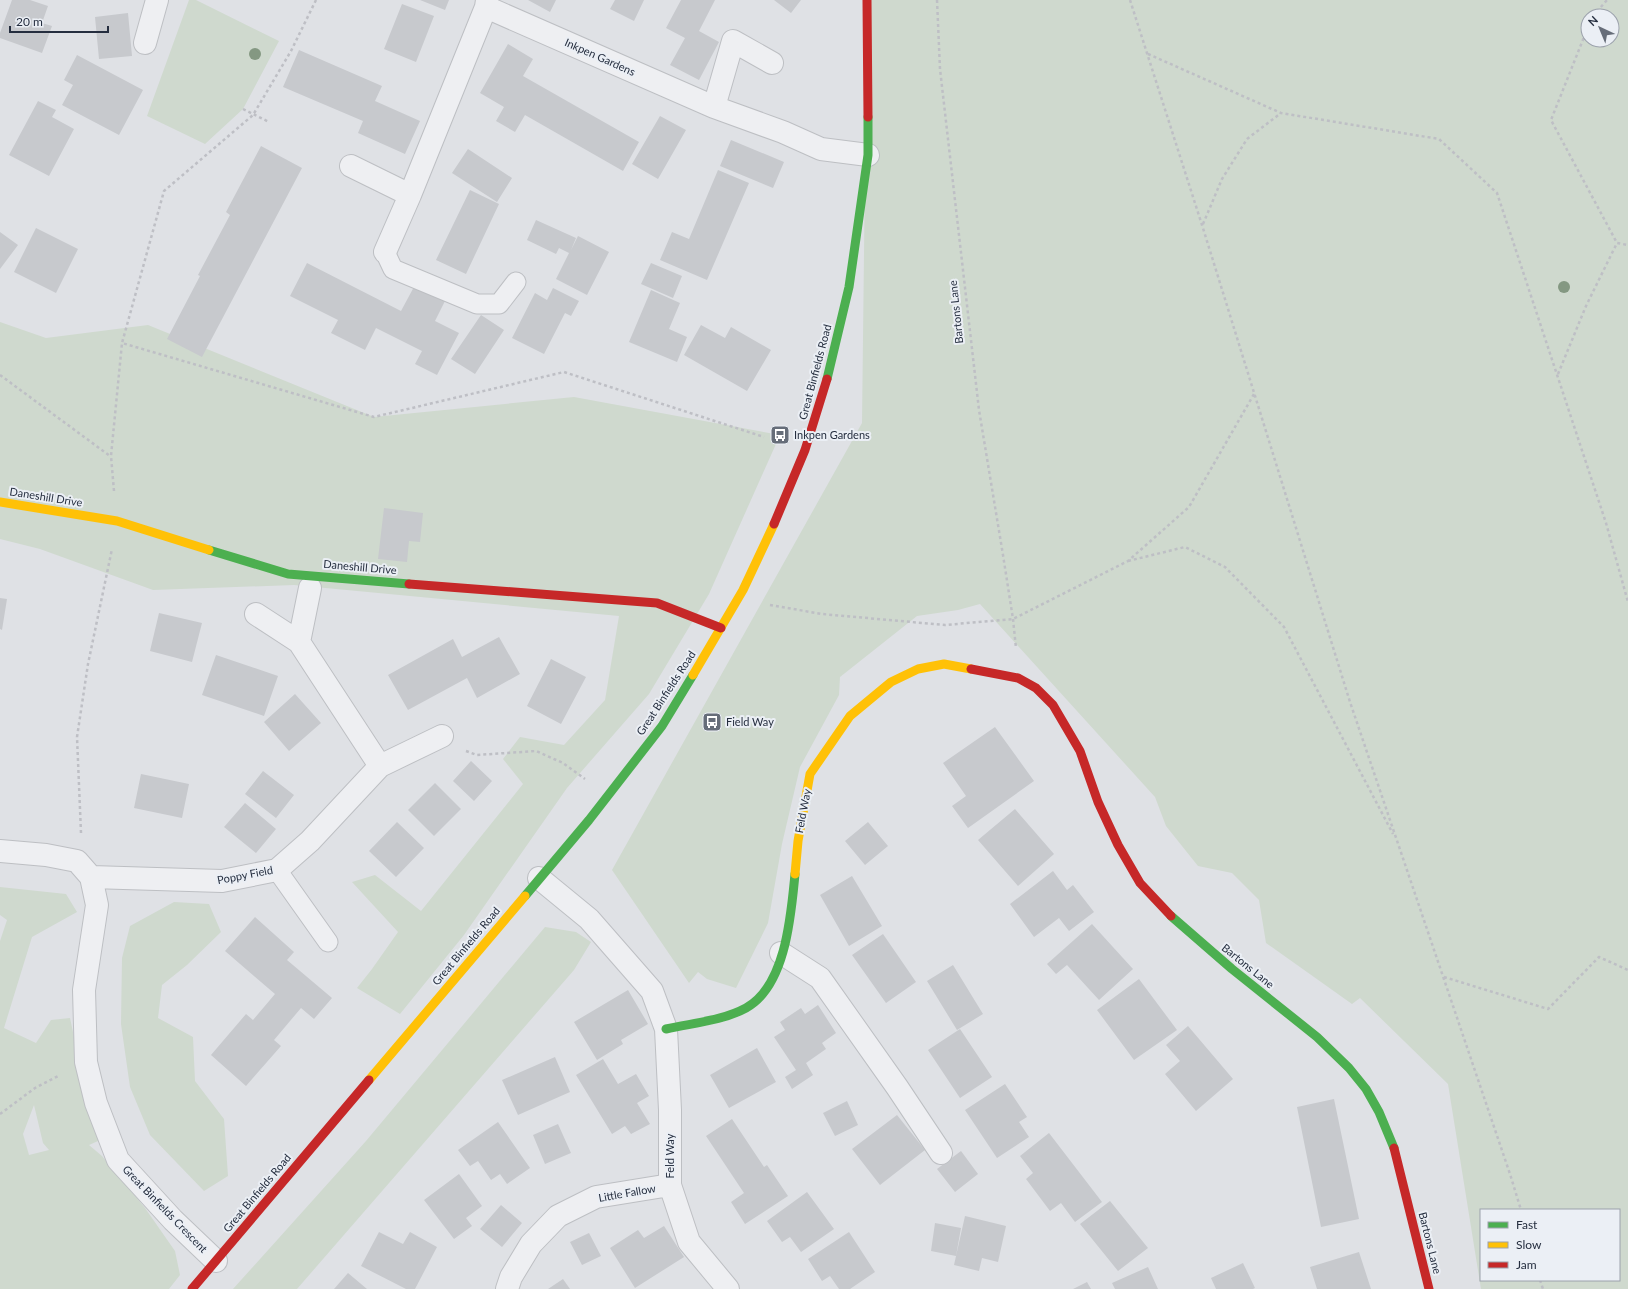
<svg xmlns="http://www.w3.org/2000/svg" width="1628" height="1289" font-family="Lato,sans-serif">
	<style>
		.green { fill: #cfd9ce; fill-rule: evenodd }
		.building { fill: #c7c9cd }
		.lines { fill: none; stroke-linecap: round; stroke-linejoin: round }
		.lane-casing { stroke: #bdbfc3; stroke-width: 21 }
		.street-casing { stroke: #bdbfc3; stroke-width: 24 }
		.path { stroke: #bebfc5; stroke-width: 2.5; stroke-dasharray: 3 3; stroke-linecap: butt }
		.lane { stroke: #eeeff2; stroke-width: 19 }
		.street { stroke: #eeeff2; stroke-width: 22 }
		.fast { stroke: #4caf50; stroke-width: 9 }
		.slow { stroke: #ffc107; stroke-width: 9 }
		.jam { stroke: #c62828; stroke-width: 9 }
		.tree { fill: #849882 }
		.labels { text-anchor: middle; stroke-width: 4; stroke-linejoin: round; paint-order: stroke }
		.street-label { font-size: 11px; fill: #252e3f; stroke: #ebeff5 }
		.poi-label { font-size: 11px; fill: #252e3f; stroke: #ebeff5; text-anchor: start }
	</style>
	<rect width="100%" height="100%" fill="#dfe1e5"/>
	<path class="green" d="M189 0H196L279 41 243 109 205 144 147 116Z
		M867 0H1628V1289H1481L1448 1084 1360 998 1352 1004 1266 943 1259 900 1232 873 1198 866 1166 826 1155 797 980 604 958 610 917 616 840 677 839 695 800 767 782 844 768 923 736 988 707 979 698 972 689 983 612 870 862 423ZM1588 16H1612V40H1588ZM1481 1210H1619V1280H1481Z
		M0 322 46 338 148 325 374 417 574 397 780 435 709 594 649 694 567 788 464 935 400 1014 357 988 372 969 398 932 352 882 375 875 421 911 523 784 503 759 520 737 564 745 605 700 619 616 294 585 153 590 40 549 0 539Z
		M0 887 66 894 77 912 32 937 4 1028 36 1043 51 1020 70 1018 80 1065V1086L104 1123 98 1141 89 1145 102 1156 145 1208 175 1251 180 1275 169 1289H0V941L7 920 0 915ZM34 1105 43 1143 49 1150 29 1155 23 1134Z
		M174 902 209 904 221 932 187 965 162 985 158 1018 193 1037 195 1081 224 1119 228 1176 204 1191 150 1135 130 1087 121 1024 122 958 130 926Z
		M545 927 576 932 591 942 574 970 297 1289H233L366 1141Z"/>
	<path class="building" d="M12 0H30L48 6 42 23 52 26 42 53 0 38V33Z
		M420 0H449L445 10Z
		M528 0H556L550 12Z
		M615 0H644L634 21 610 9Z
		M681 0H715L699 31 719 42 699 80 670 65 685 38 666 28Z
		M774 0H801L791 13Z
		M402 4 434 16 416 62 384 49Z
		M128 13 132 56 99 59 95 17Z
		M508 44 533 59 523 76 639 142 623 171 525 115 515 132 496 121 504 107 480 93Z
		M299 50 382 86 375 101 420 121 405 154 358 133 363 121 283 87Z
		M77 55 143 90 119 135 62 105 73 85 64 80Z
		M38 101 56 110 52 117 74 129 49 176 9 155Z
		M660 116 686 130 658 179 632 164Z
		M731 140 784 162 773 188 720 166Z
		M261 146 302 168 202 357 167 339 200 276 198 275 230 215 226 212Z
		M468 149 512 178 497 202 452 173Z
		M718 170 749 183 707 280 660 260 672 232 689 239Z
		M470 190 499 204 466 274 436 260Z
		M536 220 576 238 571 250 578 236 609 252 587 295 556 279 569 253 559 248 556 254 527 240Z
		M36 228 78 249 56 293 14 272Z
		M0 232 18 245 0 269Z
		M307 263 401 311 415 285 445 301 435 321 459 333 437 375 415 364 422 351 376 328 365 350 331 333 338 320 290 296Z
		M651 263 682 276 673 298 641 284Z
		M553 288 579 301 571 316 565 313 544 354 512 338 535 293 547 300Z
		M651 290 680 303 669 329 687 337 677 362 629 342Z
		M481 315 504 330 475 374 451 359Z
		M701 325 725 338 731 327 771 350 747 391 684 355Z
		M384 508 423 513 420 542 409 541 407 562 378 559Z
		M0 598 7 599 2 630 0 629Z
		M159 613 202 623 192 662 150 651Z
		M499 637 520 674 477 698 467 678 408 710 388 675 453 639 462 657Z
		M216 655 278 676 264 716 202 695Z
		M551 659 586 677 561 724 527 706Z
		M295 694 321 723 289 751 264 722Z
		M995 727 1034 781 968 828 952 806 966 796 943 763Z
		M471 761 492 781 474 801 453 781Z
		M263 771 294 795 276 818 245 794Z
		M141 774 189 784 182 818 134 808Z
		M435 783 461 809 434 836 408 810Z
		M245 803 276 829 256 853 224 827Z
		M1015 809 1054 854 1018 886 978 840Z
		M397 822 424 848 396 877 369 851Z
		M868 822 888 846 865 865 845 841Z
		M1053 871 1067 890 1073 885 1094 912 1069 931 1059 918 1034 937 1010 904Z
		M852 876 882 926 849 946 820 895Z
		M255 917 294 952 287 960 332 998 314 1019 301 1008 274 1040 281 1046 246 1086 211 1055 246 1014 253 1020 275 994 225 951Z
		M1092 924 1133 969 1099 1000 1067 965 1056 974 1047 964Z
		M883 934 916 982 886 1003 852 955Z
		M953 965 983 1014 957 1030 927 981Z
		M1139 979 1177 1030 1134 1060 1097 1010Z
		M628 990 648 1024 621 1040 623 1044 597 1060 574 1022Z
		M818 1005 836 1033 822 1043 826 1049 806 1063 813 1075 792 1089 785 1077 796 1070 774 1037 785 1030 780 1022 801 1008 805 1014Z
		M1188 1026 1233 1079 1196 1111 1165 1074 1180 1061 1166 1045Z
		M960 1029 992 1077 960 1098 928 1050Z
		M757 1048 776 1082 729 1108 710 1075Z
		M555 1057 570 1092 518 1115 502 1080Z
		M603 1059 618 1084 636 1074 649 1096 637 1103 650 1124 631 1134 625 1126 612 1134 576 1075Z
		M1005 1084 1027 1117 1019 1122 1029 1137 997 1158 965 1110Z
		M1334 1099 1359 1219 1321 1227 1297 1107Z
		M847 1101 858 1125 835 1136 823 1113Z
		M897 1115 925 1150 880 1185 852 1149Z
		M732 1119 764 1167 767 1165 788 1196 745 1224 731 1202 744 1193 706 1136Z
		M498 1122 530 1168 507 1184 500 1174 491 1180 478 1161 470 1166 458 1150Z
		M558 1124 571 1153 545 1164 533 1135Z
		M1049 1133 1102 1202 1075 1222 1061 1203 1050 1211 1026 1179 1033 1173 1020 1156Z
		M961 1151 978 1174 955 1192 937 1169Z
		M459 1174 482 1206 466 1218 472 1226 454 1239 424 1200Z
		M807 1192 834 1229 801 1252 790 1237 782 1242 767 1221Z
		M1110 1201 1148 1248 1118 1271 1080 1224Z
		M501 1205 522 1223 502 1247 480 1229Z
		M965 1216 1006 1226 998 1262 982 1258 979 1271 954 1265Z
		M935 1223 961 1228 956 1256 931 1251Z
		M664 1226 684 1257 635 1288 610 1248 638 1230 644 1238Z
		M379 1232 403 1244 410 1232 437 1247 415 1289H406L361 1266Z
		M849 1232 875 1272 850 1289H839L830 1276 822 1281 808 1259Z
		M589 1233 601 1256 582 1265 570 1242Z
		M1359 1252 1371 1289H1317L1310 1267Z
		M1243 1263 1255 1288 1253 1289H1216L1211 1278Z
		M1148 1267 1158 1289H1115L1112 1283Z
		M348 1273 367 1289H334Z
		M563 1279 570 1289H548Z
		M1087 1282 1091 1289H1073Z"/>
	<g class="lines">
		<g class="lane-casing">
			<path id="lane" d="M385 252 393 269 477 304H499L516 282
				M277 870 328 942"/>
		</g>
		<g class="street-casing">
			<path id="street" d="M486 7 714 107 783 132 821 149 868 155
				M145 43 157 0
				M714 107 733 41 772 63
				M351 166 410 195
				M385 252 410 195 486 7 487 0
				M256 614 299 642 380 766
				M299 642 310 588
				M0 851 46 855 77 861 91 877 97 905 84 990 86 1062 96 1103 118 1160 173 1220 216 1261
				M91 877 222 881 277 870 310 841 380 766 442 736
				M539 878 589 919 652 991 666 1029 670 1110V1185L689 1242 728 1289
				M781 953 820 978 897 1087 941 1153
				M507 1289 511 1277 531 1244 558 1216 596 1197 670 1185"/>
		</g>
		<path class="path" d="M316 0 291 51 253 115 164 191 122 343 374 417 564 372 764 437
			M937 0 940 69 979 410 1003 555 1013 619 1016 648
			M1130 0 1202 225 1350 702 1510 1174 1521 1210
			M1593 16 1607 0
			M1588 27 1551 120 1617 243
			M1148 54 1281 113 1439 139 1497 193 1606 523 1628 602
			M243 109 269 122
			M1203 224 1222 179 1247 139 1281 113
			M1558 374 1586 306 1617 243 1628 245
			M0 375 110 456
			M114 491 111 456 122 343
			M1128 561 1185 547 1225 567 1284 627 1393 834
			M770 605 822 614 945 625 1013 619 1128 561 1189 507 1254 394
			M466 751 477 755 536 751 563 763 585 779
			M81 833 77 737 88 664 112 549
			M1444 977 1548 1009 1599 957 1628 970
			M0 1114 35 1088 60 1075
			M1540 1280 1543 1289"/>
		<use href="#lane" class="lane"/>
		<use href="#street" class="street"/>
		<path class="fast" d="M827 379 849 287 868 155V117
			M209 550 288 574 409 584
			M525 896 589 820 662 726 693 675
			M1171 916 1232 969 1317 1037 1349 1068 1366 1089 1379 1112 1394 1148
			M666 1029C692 1023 722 1021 746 1008 786 986 791 915 795 874"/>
		<path class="slow" d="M0 502 117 521 209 550
			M693 675 743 590 774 524
			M795 874 798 841 810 774 850 716 891 682 918 669 944 664 971 669
			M369 1080 525 896"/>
		<path class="jam" d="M867 0 868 117
			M774 524 805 450 827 379
			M409 584 657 603 721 628
			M971 669 1018 678 1036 688 1053 705 1080 751 1098 802 1118 845 1140 883 1171 916
			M1394 1148 1429 1289
			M192 1289 369 1080"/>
	</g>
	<g class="tree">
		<circle cx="255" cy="54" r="6"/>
		<circle cx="1564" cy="287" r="6"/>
	</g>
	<defs>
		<g id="bus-square" transform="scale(1)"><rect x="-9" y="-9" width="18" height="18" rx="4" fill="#666d79" stroke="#ebeff5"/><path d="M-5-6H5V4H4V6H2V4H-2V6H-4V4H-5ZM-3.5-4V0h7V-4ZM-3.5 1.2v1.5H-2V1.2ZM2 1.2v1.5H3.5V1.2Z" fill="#fff"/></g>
	</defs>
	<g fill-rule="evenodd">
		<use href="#bus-square" x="780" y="435"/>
		<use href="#bus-square" x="712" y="722"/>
	</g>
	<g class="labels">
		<g class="street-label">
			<text transform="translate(600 57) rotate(24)" y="4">Inkpen Gardens</text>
			<text transform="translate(956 312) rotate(-96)" y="4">Bartons Lane</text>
			<text transform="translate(815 372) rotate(-75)" y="4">Great Binfields Road</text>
			<text transform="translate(46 497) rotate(9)" y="4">Daneshill Drive</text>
			<text transform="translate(360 567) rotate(5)" y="4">Daneshill Drive</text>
			<text transform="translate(666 693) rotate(-57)" y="4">Great Binfields Road</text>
			<text transform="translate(803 811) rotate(-79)" y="4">Feld Way</text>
			<text transform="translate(245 875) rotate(-11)" y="4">Poppy Field</text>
			<text transform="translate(466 946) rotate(-50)" y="4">Great Binfields Road</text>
			<text transform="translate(1248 966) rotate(39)" y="4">Bartons Lane</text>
			<text transform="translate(670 1156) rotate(-90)" y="4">Feld Way</text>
			<text transform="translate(257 1193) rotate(-50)" y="4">Great Binfields Road</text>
			<text transform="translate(627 1193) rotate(-10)" y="4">Little Fallow</text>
			<text transform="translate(165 1209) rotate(46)" y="4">Great Binfields Crescent</text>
			<text transform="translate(1430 1243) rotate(76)" y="4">Bartons Lane</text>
		</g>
		<g class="poi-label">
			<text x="794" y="439">Inkpen Gardens</text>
			<text x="726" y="726">Field Way</text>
		</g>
	</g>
	<rect x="1480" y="1209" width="140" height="72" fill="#ebeff5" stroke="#9ca2ac"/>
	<rect x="1488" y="1222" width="20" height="6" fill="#4caf50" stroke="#9ca2ac"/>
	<text x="1516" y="1229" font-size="12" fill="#252e3f">Fast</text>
	<rect x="1488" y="1242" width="20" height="6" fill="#ffc107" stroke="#9ca2ac"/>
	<text x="1516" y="1249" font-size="12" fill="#252e3f">Slow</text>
	<rect x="1488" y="1262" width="20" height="6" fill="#c62828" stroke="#9ca2ac"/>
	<text x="1516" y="1269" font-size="12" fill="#252e3f">Jam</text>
	<g transform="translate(1600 28) rotate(316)"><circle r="19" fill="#ebeff5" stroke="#9ca2ac"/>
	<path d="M0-3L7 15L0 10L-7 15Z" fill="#666d79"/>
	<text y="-6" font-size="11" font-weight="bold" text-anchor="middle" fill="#252e3f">N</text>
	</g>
	<path d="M10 26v6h98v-6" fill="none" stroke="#252e3f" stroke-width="2"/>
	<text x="16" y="26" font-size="12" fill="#252e3f" stroke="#ebeff5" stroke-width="3" paint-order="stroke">20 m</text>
</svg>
